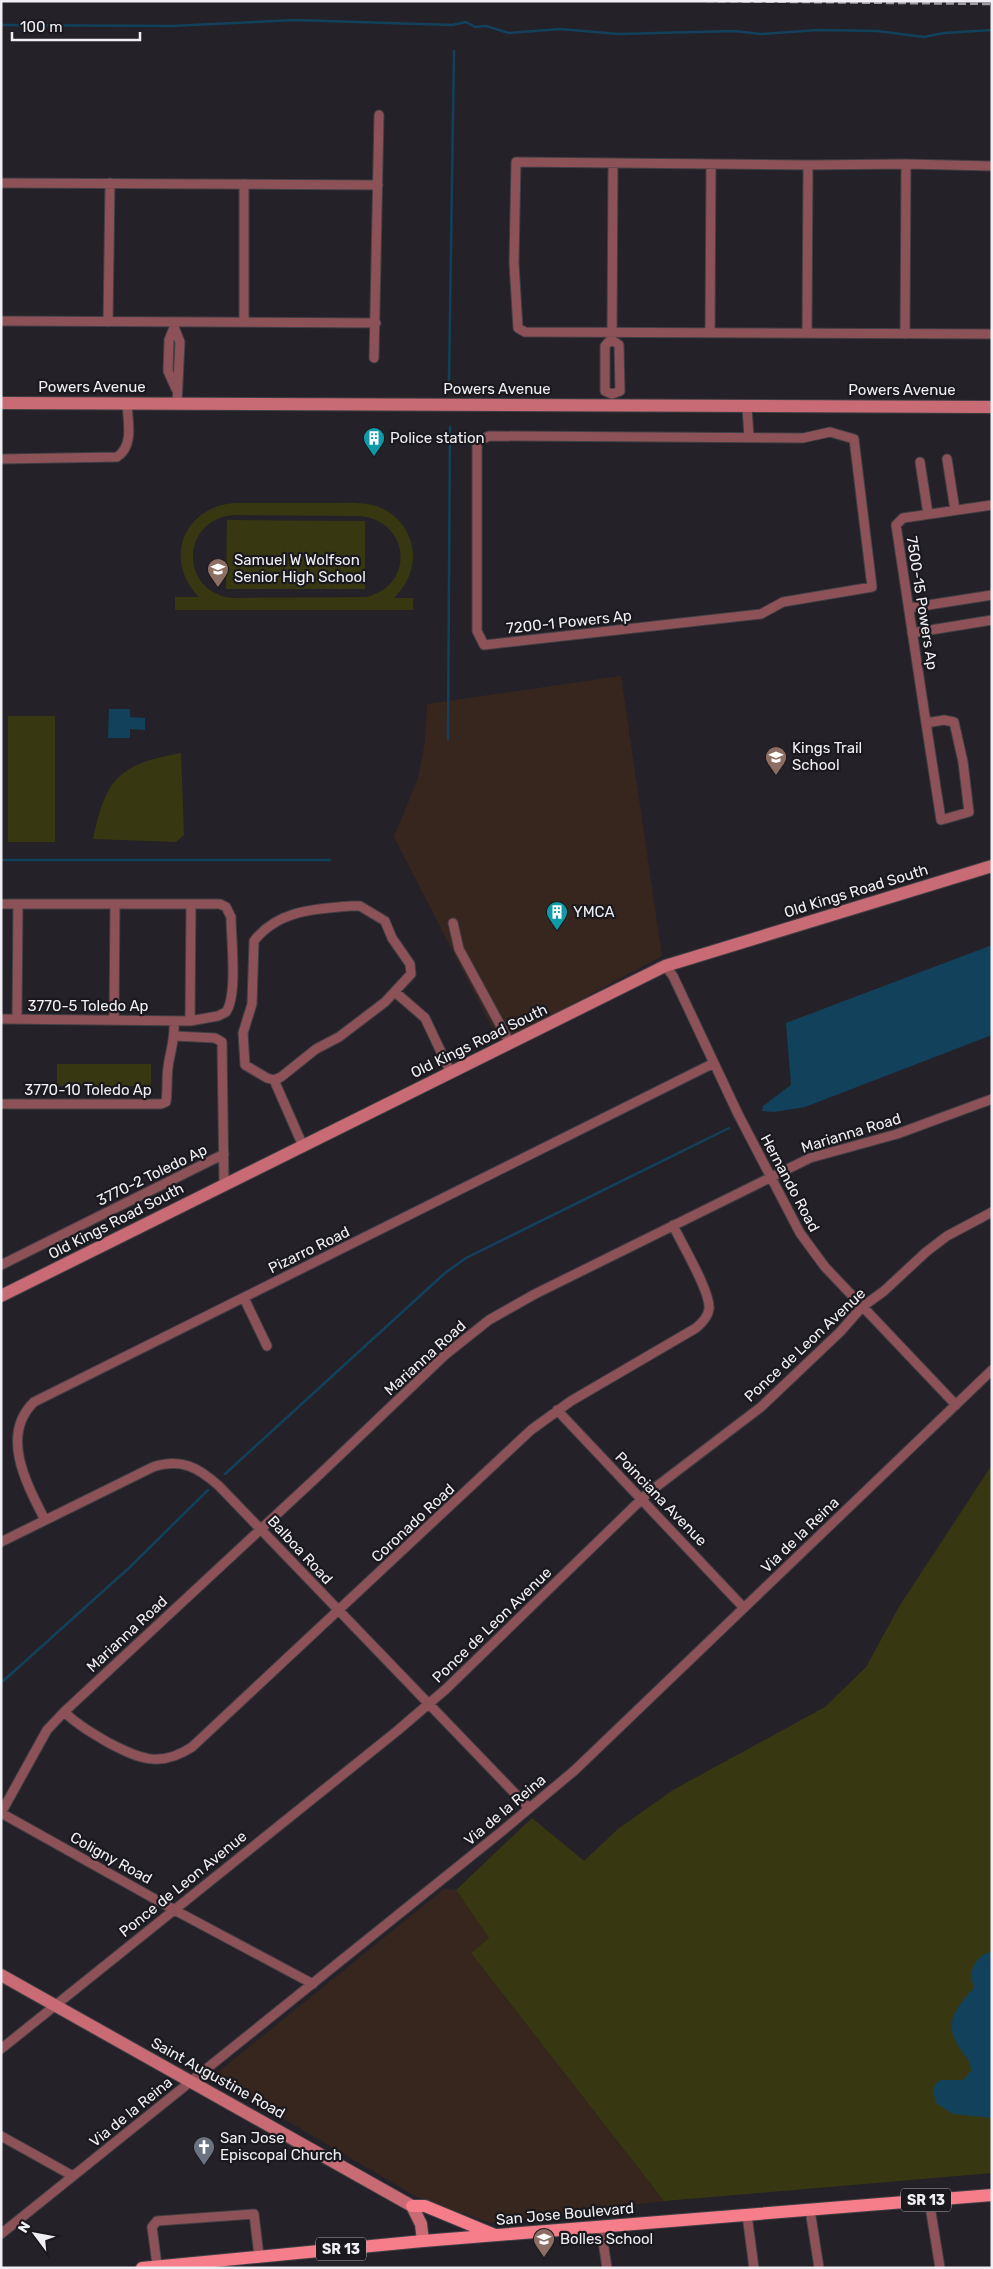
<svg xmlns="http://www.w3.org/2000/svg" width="993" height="2269" font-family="Rubik,sans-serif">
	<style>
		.commercial { fill: #37261e }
		.green { fill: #373811; fill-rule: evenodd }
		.water { fill: #12415c }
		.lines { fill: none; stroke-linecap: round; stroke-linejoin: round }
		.stream { stroke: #12415c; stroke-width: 2.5 }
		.street-casing { stroke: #413f44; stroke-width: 11 }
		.secondary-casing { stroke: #413f44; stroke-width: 14 }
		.primary-casing { stroke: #413f44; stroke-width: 14 }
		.street { stroke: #8d5257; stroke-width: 9 }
		.secondary { stroke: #c86b74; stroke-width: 12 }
		.primary { stroke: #f67d8a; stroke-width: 12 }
		.rail { stroke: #9d9ba0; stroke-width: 2.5; stroke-dasharray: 8 4; stroke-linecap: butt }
		.labels { text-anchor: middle; stroke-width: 4.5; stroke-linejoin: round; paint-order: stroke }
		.shield { fill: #1a191e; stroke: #b0afb3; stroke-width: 1 }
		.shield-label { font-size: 14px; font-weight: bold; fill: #f0eff3 }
		.street-label { font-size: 15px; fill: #f0eff3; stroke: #1a191e }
		.poi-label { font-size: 15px; fill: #f0eff3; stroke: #1a191e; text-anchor: start }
	</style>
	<rect width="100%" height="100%" fill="#242228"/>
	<path class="commercial" d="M621 676 662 956 500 1043 394 837 418 778 425 741 427 704Z
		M444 1889 456 1890 489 1938 471 1953 664 2201 490 2223 417 2197 212 2077Z"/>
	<path class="green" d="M234 503C265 503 295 503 326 503 343 503 363 501 379 507 396 514 408 528 412 546 416 566 408 584 394 598H413V610H175V597H199C163 561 183 507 234 503ZM234 515 360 516C411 521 415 586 366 597L233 598C179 593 180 519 234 515Z
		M227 520 365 521V589H226Z
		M8 716H55V842H8Z
		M181 753 184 835 176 842 93 839C106 777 120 764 181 753Z
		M57 1064H151V1086H57Z
		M992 1465V2173L664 2201 471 1953 489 1938 456 1890 532 1818 584 1861 618 1829 673 1790 825 1707 866 1667 900 1605Z"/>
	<path class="water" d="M109 709H130V717L145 718V730L130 729V738H108Z
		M992 945V1035L805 1107 774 1112 762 1111 763 1106 791 1085 786 1023Z
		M992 1952V2118L953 2114 936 2103 933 2091 935 2084 941 2080H963L971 2071C971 2062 966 2057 961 2050 942 2024 955 2008 974 1988L971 1977C972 1966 979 1953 992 1952Z"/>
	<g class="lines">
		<path class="stream" d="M1 25 172 26 295 20 452 25 466 22 475 27 486 26 509 33 560 29 618 34 734 31 761 34 818 30 877 31 924 37 944 33 992 30
			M449 380 454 51
			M448 739 450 427
			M1 860H330
			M225 1474 445 1273 466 1258 729 1128
			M1 1683 130 1567 208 1490"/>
		<g class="street-casing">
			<path id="street" d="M808 165 516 162 514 263 518 328 525 332 992 334
				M1 183 378 185
				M1 321 376 323
				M108 322 110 183
				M244 322V184
				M175 325 169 340 168 371 176 389
				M174 327 180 342 177 404
				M710 333 711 164
				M807 333 808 165 906 164
				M905 334 906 164 992 166
				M611 339 619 345 620 391 612 394
				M374 358 379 115
				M612 394 605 391V346L611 339 612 333 613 163
				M747 407 749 437
				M830 432 854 439 872 587 783 602 761 614 484 645 477 631V442L489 436 803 438Z
				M1 459 117 457C134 446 128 422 127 404
				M947 459 955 510
				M920 462 928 514
				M909 608 992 595
				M912 633 992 620
				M944 720 954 722 963 762 969 812 941 820 926 723Z
				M926 723 896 525 903 518 992 505
				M1 904H220L226 907 231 917C231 939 238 995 226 1012L218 1016 190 1021 1 1019
				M351 906H360L385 921 392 938 410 964 411 974 385 1002 339 1037 316 1049 281 1077 274 1080 267 1078 245 1065 243 1033 252 1004 254 941C278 910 315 909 351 906Z
				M453 923 459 949 510 1043
				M665 966 673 976 738 1114 800 1233 825 1267 956 1405
				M395 992 425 1018 451 1073
				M17 1019 18 904
				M114 1020 115 904
				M190 1021 191 904
				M175 1036 215 1038 222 1042 224 1186
				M274 1080 303 1146
				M1 1104H161L166 1102C168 1088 166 1074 169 1061 172 1045 175 1037 174 1021
				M1 1265 224 1154
				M244 1298 267 1346
				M557 1410 744 1608
				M45 1520C26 1483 0 1435 34 1402L714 1063
				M1 1542 153 1467C181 1458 198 1467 219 1486L529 1808
				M64 1712C78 1725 92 1733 109 1743 140 1759 160 1768 192 1747L531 1430 571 1401 696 1328C702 1323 708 1317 709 1309 711 1292 681 1243 673 1225
				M313 1984 180 1913 1 1813 47 1730 64 1712 318 1476 445 1355 489 1320 535 1294 810 1158 897 1134 992 1099
				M1 2049 397 1731 446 1689 648 1493 761 1407 840 1332 862 1307 884 1291 926 1252 947 1236 992 1212
				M1 2136 73 2176
				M929 2200 940 2268
				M810 2210 819 2268
				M747 2215 754 2268
				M601 2228 607 2268
				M1 2234 501 1832 575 1770 992 1370
				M157 2265 152 2227 157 2221 254 2214 259 2256"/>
		</g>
		<g class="secondary-casing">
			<path id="secondary" d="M1 403 992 407
				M1 1296 665 966 992 866
				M1 1975 412 2206 421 2224 423 2241"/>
		</g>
		<g class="primary-casing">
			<path id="primary" d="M412 2206H425L495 2235
				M142 2268 423 2241 992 2195"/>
		</g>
		<use href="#street" class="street"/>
		<use href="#secondary" class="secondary"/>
		<use href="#primary" class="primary"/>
		<path class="rail" d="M706 1 992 4"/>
	</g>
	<defs>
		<g id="building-pin" transform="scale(1.125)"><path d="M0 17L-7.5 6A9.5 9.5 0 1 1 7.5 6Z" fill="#0f9aa8" stroke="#1a191e"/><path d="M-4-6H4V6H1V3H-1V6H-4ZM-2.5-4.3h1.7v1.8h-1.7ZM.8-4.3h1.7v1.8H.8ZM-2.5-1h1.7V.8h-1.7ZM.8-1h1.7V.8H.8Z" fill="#fff"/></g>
		<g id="school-pin" transform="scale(1.125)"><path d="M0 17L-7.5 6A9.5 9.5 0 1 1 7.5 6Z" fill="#8d6e63" stroke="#1a191e"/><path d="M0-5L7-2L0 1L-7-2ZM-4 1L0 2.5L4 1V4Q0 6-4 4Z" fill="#fff"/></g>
		<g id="church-pin" transform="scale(1.125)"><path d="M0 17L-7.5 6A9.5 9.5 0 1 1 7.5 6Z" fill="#6b7280" stroke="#1a191e"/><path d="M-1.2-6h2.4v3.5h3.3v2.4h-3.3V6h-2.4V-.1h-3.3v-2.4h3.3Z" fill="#fff"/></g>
	</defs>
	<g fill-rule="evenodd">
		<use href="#building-pin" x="374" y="438"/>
		<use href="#school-pin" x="218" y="569"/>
		<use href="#school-pin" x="776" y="757"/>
		<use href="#building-pin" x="557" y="912"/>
		<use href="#church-pin" x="204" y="2147"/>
		<use href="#school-pin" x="544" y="2239"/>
	</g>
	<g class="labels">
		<g class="shield">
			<rect x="901" y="2188.5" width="50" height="23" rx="4"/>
			<rect x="316" y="2237.5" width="50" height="23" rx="4"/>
		</g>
		<g class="shield-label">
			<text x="926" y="2205">SR 13</text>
			<text x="341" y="2254">SR 13</text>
		</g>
		<g class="street-label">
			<text x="92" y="392">Powers Avenue</text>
			<text x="497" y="394">Powers Avenue</text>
			<text x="902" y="395">Powers Avenue</text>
			<text transform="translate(922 603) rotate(81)" y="5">7500-15 Powers Ap</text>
			<text transform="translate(569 622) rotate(-6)" y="5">7200-1 Powers Ap</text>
			<text transform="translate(856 891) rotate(-17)" y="5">Old Kings Road South</text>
			<text x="88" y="1011">3770-5 Toledo Ap</text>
			<text transform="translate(479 1041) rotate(-26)" y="5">Old Kings Road South</text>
			<text x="88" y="1095">3770-10 Toledo Ap</text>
			<text transform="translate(851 1133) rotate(-17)" y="5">Marianna Road</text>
			<text transform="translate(152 1175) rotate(-26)" y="5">3770-2 Toledo Ap</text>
			<text transform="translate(790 1183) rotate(62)" y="5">Hernando Road</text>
			<text transform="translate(116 1221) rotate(-27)" y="5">Old Kings Road South</text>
			<text transform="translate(309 1250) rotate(-26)" y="5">Pizarro Road</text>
			<text transform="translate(805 1345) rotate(-43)" y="5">Ponce de Leon Avenue</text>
			<text transform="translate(425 1358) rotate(-42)" y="5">Marianna Road</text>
			<text transform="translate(661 1499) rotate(46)" y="5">Poinciana Avenue</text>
			<text transform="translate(413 1523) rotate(-43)" y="5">Coronado Road</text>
			<text transform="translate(800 1535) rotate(-44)" y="5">Via de la Reina</text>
			<text transform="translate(300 1550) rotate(47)" y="5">Balboa Road</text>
			<text transform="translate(492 1625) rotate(-44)" y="5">Ponce de Leon Avenue</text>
			<text transform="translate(127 1634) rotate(-43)" y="5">Marianna Road</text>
			<text transform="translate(505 1810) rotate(-40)" y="5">Via de la Reina</text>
			<text transform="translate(111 1858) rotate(29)" y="5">Coligny Road</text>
			<text transform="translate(183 1884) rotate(-39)" y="5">Ponce de Leon Avenue</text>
			<text transform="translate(218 2078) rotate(29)" y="5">Saint Augustine Road</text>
			<text transform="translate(131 2112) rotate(-39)" y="5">Via de la Reina</text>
			<text transform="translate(565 2214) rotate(-5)" y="5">San Jose Boulevard</text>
		</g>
		<g class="poi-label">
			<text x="390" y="443">Police station</text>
			<text x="234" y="565">Samuel W Wolfson<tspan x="234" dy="17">Senior High School</tspan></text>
			<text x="792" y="753">Kings Trail<tspan x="792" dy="17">School</tspan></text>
			<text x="573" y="917">YMCA</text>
			<text x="220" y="2143">San Jose<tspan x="220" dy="17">Episcopal Church</tspan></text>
			<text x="560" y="2244">Bolles School</text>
		</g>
	</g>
	<rect width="993" height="2269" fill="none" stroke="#f0eff3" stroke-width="5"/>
	<g transform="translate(35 2234) rotate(302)" stroke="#1a191e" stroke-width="4" paint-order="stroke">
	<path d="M0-4L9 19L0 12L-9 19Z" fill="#f0eff3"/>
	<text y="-8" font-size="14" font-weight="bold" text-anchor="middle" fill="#f0eff3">N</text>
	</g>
	<path d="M12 32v8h128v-8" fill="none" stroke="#f0eff3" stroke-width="2.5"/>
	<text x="20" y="32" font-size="15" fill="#f0eff3" stroke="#1a191e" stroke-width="4" paint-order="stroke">100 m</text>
</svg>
